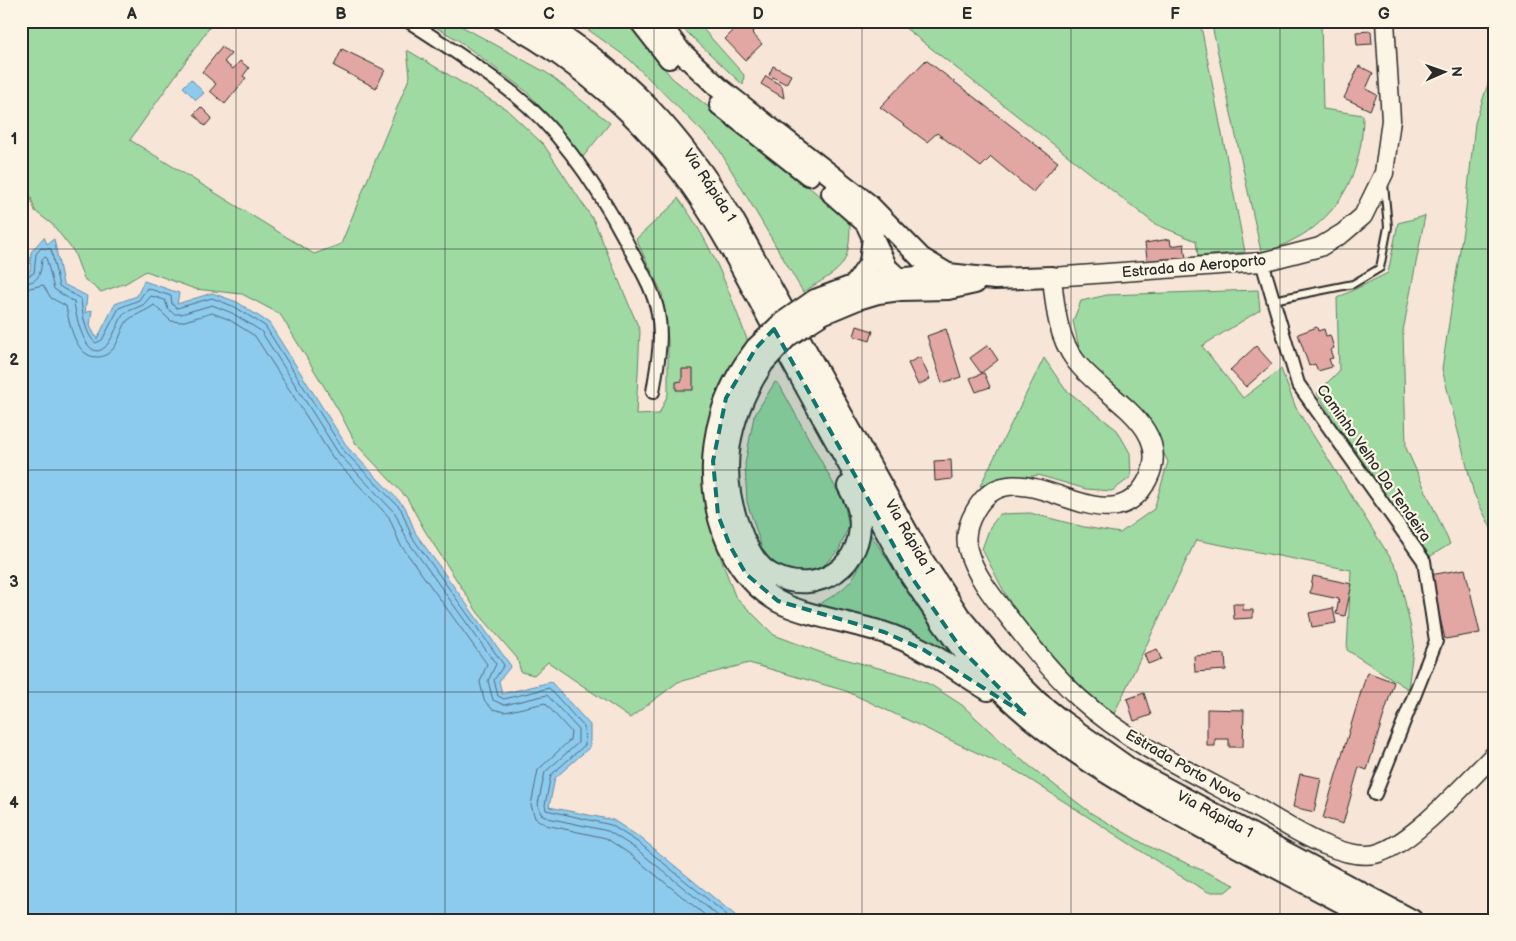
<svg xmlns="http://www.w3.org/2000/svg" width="1516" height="941" font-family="'Balsamiq Sans',sans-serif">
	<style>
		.green { fill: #9edaa2; stroke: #648266 }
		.water { fill: #8dcbee; stroke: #668ba0 }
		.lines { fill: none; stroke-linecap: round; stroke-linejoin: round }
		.shore { stroke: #526b79; stroke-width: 1 }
		.building { fill: #e2a7a2; stroke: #2b2b2b }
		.service-casing { stroke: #2b2b2b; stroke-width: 10 }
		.minor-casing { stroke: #2b2b2b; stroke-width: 16 }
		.secondary-casing { stroke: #2b2b2b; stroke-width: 21 }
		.trunk-casing { stroke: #2b2b2b; stroke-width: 24 }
		.service { stroke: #fcf5e5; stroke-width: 6 }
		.minor { stroke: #fcf5e5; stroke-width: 12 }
		.secondary { stroke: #fcf5e5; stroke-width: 18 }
		.trunk { stroke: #fcf5e5; stroke-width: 20 }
		.trunk-bridge-casing { stroke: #2b2b2b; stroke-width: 24; stroke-linecap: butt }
		.trunk-bridge { stroke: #fcf5e5; stroke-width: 20 }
		.marked { fill: #0f766e; fill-opacity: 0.2; stroke: #0f766e; stroke-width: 4; stroke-dasharray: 10 6; stroke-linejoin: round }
		.grid { fill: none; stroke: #2b2b2b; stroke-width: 1; stroke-opacity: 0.55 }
		.labels { text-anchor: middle; stroke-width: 4.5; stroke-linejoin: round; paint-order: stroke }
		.street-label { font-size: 15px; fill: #2b2b2b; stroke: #fcf5e5 }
		.neatline { fill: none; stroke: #2b2b2b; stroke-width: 2 }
		.grid-label { font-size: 16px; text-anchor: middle; font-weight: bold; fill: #2b2b2b }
	</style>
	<rect width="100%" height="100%" fill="#f7e5d8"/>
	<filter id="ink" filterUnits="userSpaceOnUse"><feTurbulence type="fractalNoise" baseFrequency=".02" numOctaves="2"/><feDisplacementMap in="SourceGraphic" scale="10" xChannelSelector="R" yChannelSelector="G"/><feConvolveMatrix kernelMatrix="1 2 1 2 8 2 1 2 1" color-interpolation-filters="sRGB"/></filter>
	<g filter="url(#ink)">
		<path class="green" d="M27 21H214L130 140 314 254 341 244 410 76 407 50 506 109 544 145 594 221 640 331 636 415 659 414 668 394V340L662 293 636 239 675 203 678 198C711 241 729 291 748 342L740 351 726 385 707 479 713 537 735 596 774 635 825 654 913 677 931 685 962 705 1018 757 1091 813 1146 845 1235 885 1225 892H1208L1172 871 1018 772 846 691 749 663 678 682 630 718 548 662 534 675 521 672 517 658 478 613 425 531 407 498 356 444 339 411 280 314 242 294 195 289 146 271 126 283 101 292 84 279 74 252 53 225 35 211 25 179 21 176V24Z
			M425 21H452L547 73 610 123 583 157 527 92 458 40Z
			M576 21H626L672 78 850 220C850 269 842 268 803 292L717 146 629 59Z
			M675 21H696L744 75 743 85Z
			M908 21H1200L1245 252 1198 256 1196 241 1155 224 904 27Z
			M1211 21H1321L1323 109 1363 115C1363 159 1349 200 1313 228 1298 239 1278 247 1262 256Z
			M1495 63V536L1474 494 1442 369 1465 217 1475 123Z
			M1425 216 1403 331 1406 448 1450 544 1426 559 1369 479 1317 393 1339 371 1337 298 1388 273 1398 223Z
			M1258 290 1260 310 1202 346 1243 398 1281 369 1296 408 1398 570 1414 642 1408 689 1347 650 1351 570 1196 540 1112 718 1082 693 1011 605 982 549 990 527 1000 514 1030 513 1084 527 1120 533 1154 509 1168 462 1145 415 1097 376 1079 348 1073 321 1081 301 1107 295Z
			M1044 358 1065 389 1117 430 1130 453 1131 477 1112 491 1086 489 1038 475 980 486Z
			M775 382 779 384 844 503 849 526 839 550 819 570 796 577 779 570 763 551 747 502 745 464 754 416Z
			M869 532 955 659 811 608C853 587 859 577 869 532Z"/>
		<path class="water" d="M191 79 204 93 196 100 183 87Z
			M44 237 47 244 54 239 63 284 87 296 85 313 92 310 90 326 97 339 115 304 137 296 144 281 179 293 177 304 212 293 237 302 269 323 348 448 405 507 416 534 511 666 499 681 502 694 551 682 590 725V747L555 778 549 807 613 820 642 839 741 920H21V247L23 245 24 272 30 271 31 252Z"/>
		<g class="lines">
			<path class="shore" d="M21 275 26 277 34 273 36 254 41 248 51 249 59 286 81 299C82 310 85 336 96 343L102 340 119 308 139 300 147 288 171 296 172 304 177 308 212 298 235 307 265 326 344 451 401 509 412 537 504 665 494 680 498 696 504 699 549 688 584 727 585 745 551 775 545 805 546 810 611 825 639 843 733 920
				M21 282C39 285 41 273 42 259L46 257 54 289 74 302C75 312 86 369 107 345 114 336 118 323 124 313L143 305 151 296 165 300 168 309 174 314H181L212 305 232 313 261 331 339 454 395 513 407 540 496 664 488 681 493 700 504 705 547 695 578 729V743L545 772 538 804 541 814 548 818 608 831 635 848 723 920
				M21 290 43 285 51 298 66 306C69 322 75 358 98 357 103 357 108 354 112 350 120 342 121 328 128 320 131 317 148 310 154 305L171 321 181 322 212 313 228 319 255 336 333 458 389 517 400 544 487 664 480 682 484 700 492 709 505 712 545 703 571 732 570 740 538 770 531 805 535 818 546 825 606 838 631 855 711 920"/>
		</g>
		<path class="building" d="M727 21H749L756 29 752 33 762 44 745 60 725 39 735 29Z
			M1371 31 1372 44 1357 45 1356 32Z
			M222 47 231 54 224 62 233 69 240 61 249 68 243 76 246 78 225 104 210 91 216 84 202 72Z
			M342 49 385 70 376 88 334 66Z
			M926 60 1058 162 1033 192 991 157 981 167 937 133 927 142 880 107Z
			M773 66 791 75 786 84 769 75Z
			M1359 66 1373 73 1366 89 1377 95 1370 110 1344 98Z
			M766 76 782 86 784 98 761 84Z
			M201 107 212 118 205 126 194 114Z
			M1170 239 1171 246 1184 244 1186 259 1148 265 1145 243Z
			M857 326 873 331 870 341 854 336Z
			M1317 327 1318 331 1324 329 1326 336 1330 335 1334 348 1330 350 1333 358 1329 359 1332 367 1318 371 1315 364 1309 366 1298 334Z
			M946 329 961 377 942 383 927 336Z
			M988 345 998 360 981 373 970 358Z
			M1256 346 1272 364 1246 387 1230 370Z
			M920 357 930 379 918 385 908 363Z
			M682 369H693V390H676V382L682 381Z
			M984 373 990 387 976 392 970 378Z
			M951 460 952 479 935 481 934 461Z
			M1465 569 1480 633 1445 639 1430 575Z
			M1313 576 1352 584 1345 616 1336 614 1339 599 1310 593Z
			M1233 604H1243V610H1253V618L1234 619Z
			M1333 608 1336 623 1312 627 1309 613Z
			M1157 649 1161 659 1148 664 1144 654Z
			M1225 654 1226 670 1195 672 1194 656Z
			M1367 672 1394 682 1367 770 1359 767 1343 824 1323 818Z
			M1144 693 1151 715 1134 721 1127 699Z
			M1207 709 1244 710 1243 747H1229V739H1215V746H1207Z
			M1300 774 1321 778 1314 812 1293 807Z"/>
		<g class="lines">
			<g class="service-casing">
				<path id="service" d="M1273 300 1353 284 1380 268 1388 227 1384 184"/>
			</g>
			<g class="minor-casing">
				<path id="minor" d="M408 21C444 44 481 68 514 94 562 132 598 188 626 241 638 265 653 287 658 313 663 340 657 366 653 392
					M1262 262 1298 384 1424 561 1436 641 1375 794"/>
			</g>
			<g class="secondary-casing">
				<path id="secondary" d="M1385 21 1391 120 1384 173 1363 216 1343 233 1320 247 1262 262 1052 277C1055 306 1057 336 1075 360 1100 396 1175 425 1148 479 1109 558 1016 436 975 511 968 523 964 536 968 550 974 573 992 596 1007 615 1029 644 1052 673 1079 698 1131 745 1197 775 1257 808 1287 825 1339 861 1375 854 1411 846 1467 781 1495 754"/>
			</g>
			<g class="trunk-casing">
				<path id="trunk" d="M504 21C579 61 644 118 692 187 728 238 756 296 786 351 827 426 869 501 910 575 932 608 953 641 980 670 1037 733 1108 776 1181 816 1245 852 1310 885 1375 920
					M540 21C627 75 680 133 733 219L924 562 960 617 994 658 1038 702 1062 721 1130 769 1412 920
					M640 21 669 58
					M658 21 680 51 719 88 868 204 921 258 948 274
					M720 105 809 175
					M832 193 866 223 887 268 900 280
					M855 285 870 263 873 236
					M815 300 855 285 876 281 948 274 995 279 1052 277
					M822 314 858 299 878 293 900 290 948 289 975 283
					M756 348C740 369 727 391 720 418 702 480 717 566 777 601 804 616 851 622 882 632 921 644 954 669 988 690
					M764 362C727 418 716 474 743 537 750 552 758 568 773 575 818 598 867 564 859 514 858 504 853 495 848 486"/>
			</g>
			<use href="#service" class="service"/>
			<use href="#minor" class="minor"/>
			<use href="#secondary" class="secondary"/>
			<use href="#trunk" class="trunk"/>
			<g class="trunk-bridge-casing">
				<path id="trunk-bridge" d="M756 348 782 323 815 300
					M764 362 788 336 822 314"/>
			</g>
			<use href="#trunk-bridge" class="trunk-bridge"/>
		</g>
	</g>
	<path class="marked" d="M774 329 910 575 962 650 1026 715 924 650 884 632 778 601 746 574 730 546 718 515 713 461 726 398 756 348Z"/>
	<path class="grid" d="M236 21V920M445 21V920M654 21V920M862 21V920M1071 21V920M1280 21V920M21 249H1495M21 470H1495M21 692H1495"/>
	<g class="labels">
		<g class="street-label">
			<text transform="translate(710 185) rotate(57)" y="5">Via Rápida 1</text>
			<text transform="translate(1194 266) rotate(-5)" y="5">Estrada do Aeroporto</text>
			<text transform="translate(1374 463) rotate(55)" y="5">Caminho Velho Da Tendeira</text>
			<text transform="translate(910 537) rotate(60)" y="5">Via Rápida 1</text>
			<text transform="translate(1184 766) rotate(30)" y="5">Estrada Porto Novo</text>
			<text transform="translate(1215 814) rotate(28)" y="5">Via Rápida 1</text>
		</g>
	</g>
	<rect width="1516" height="941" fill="none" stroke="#fcf5e5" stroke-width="55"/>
	<g transform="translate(1444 72) rotate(88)" stroke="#fcf5e5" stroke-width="4" paint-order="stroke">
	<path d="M0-4L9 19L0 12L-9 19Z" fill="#2b2b2b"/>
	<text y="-8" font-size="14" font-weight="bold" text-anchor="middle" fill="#2b2b2b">N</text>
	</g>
	<rect x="28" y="28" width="1460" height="886" class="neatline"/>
	<g class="grid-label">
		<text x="132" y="19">A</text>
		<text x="341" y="19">B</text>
		<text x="549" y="19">C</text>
		<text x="758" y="19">D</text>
		<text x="967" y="19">E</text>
		<text x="1175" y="19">F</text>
		<text x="1384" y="19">G</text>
		<text x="14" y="144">1</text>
		<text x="14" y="365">2</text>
		<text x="14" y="587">3</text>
		<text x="14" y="808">4</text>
	</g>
</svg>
